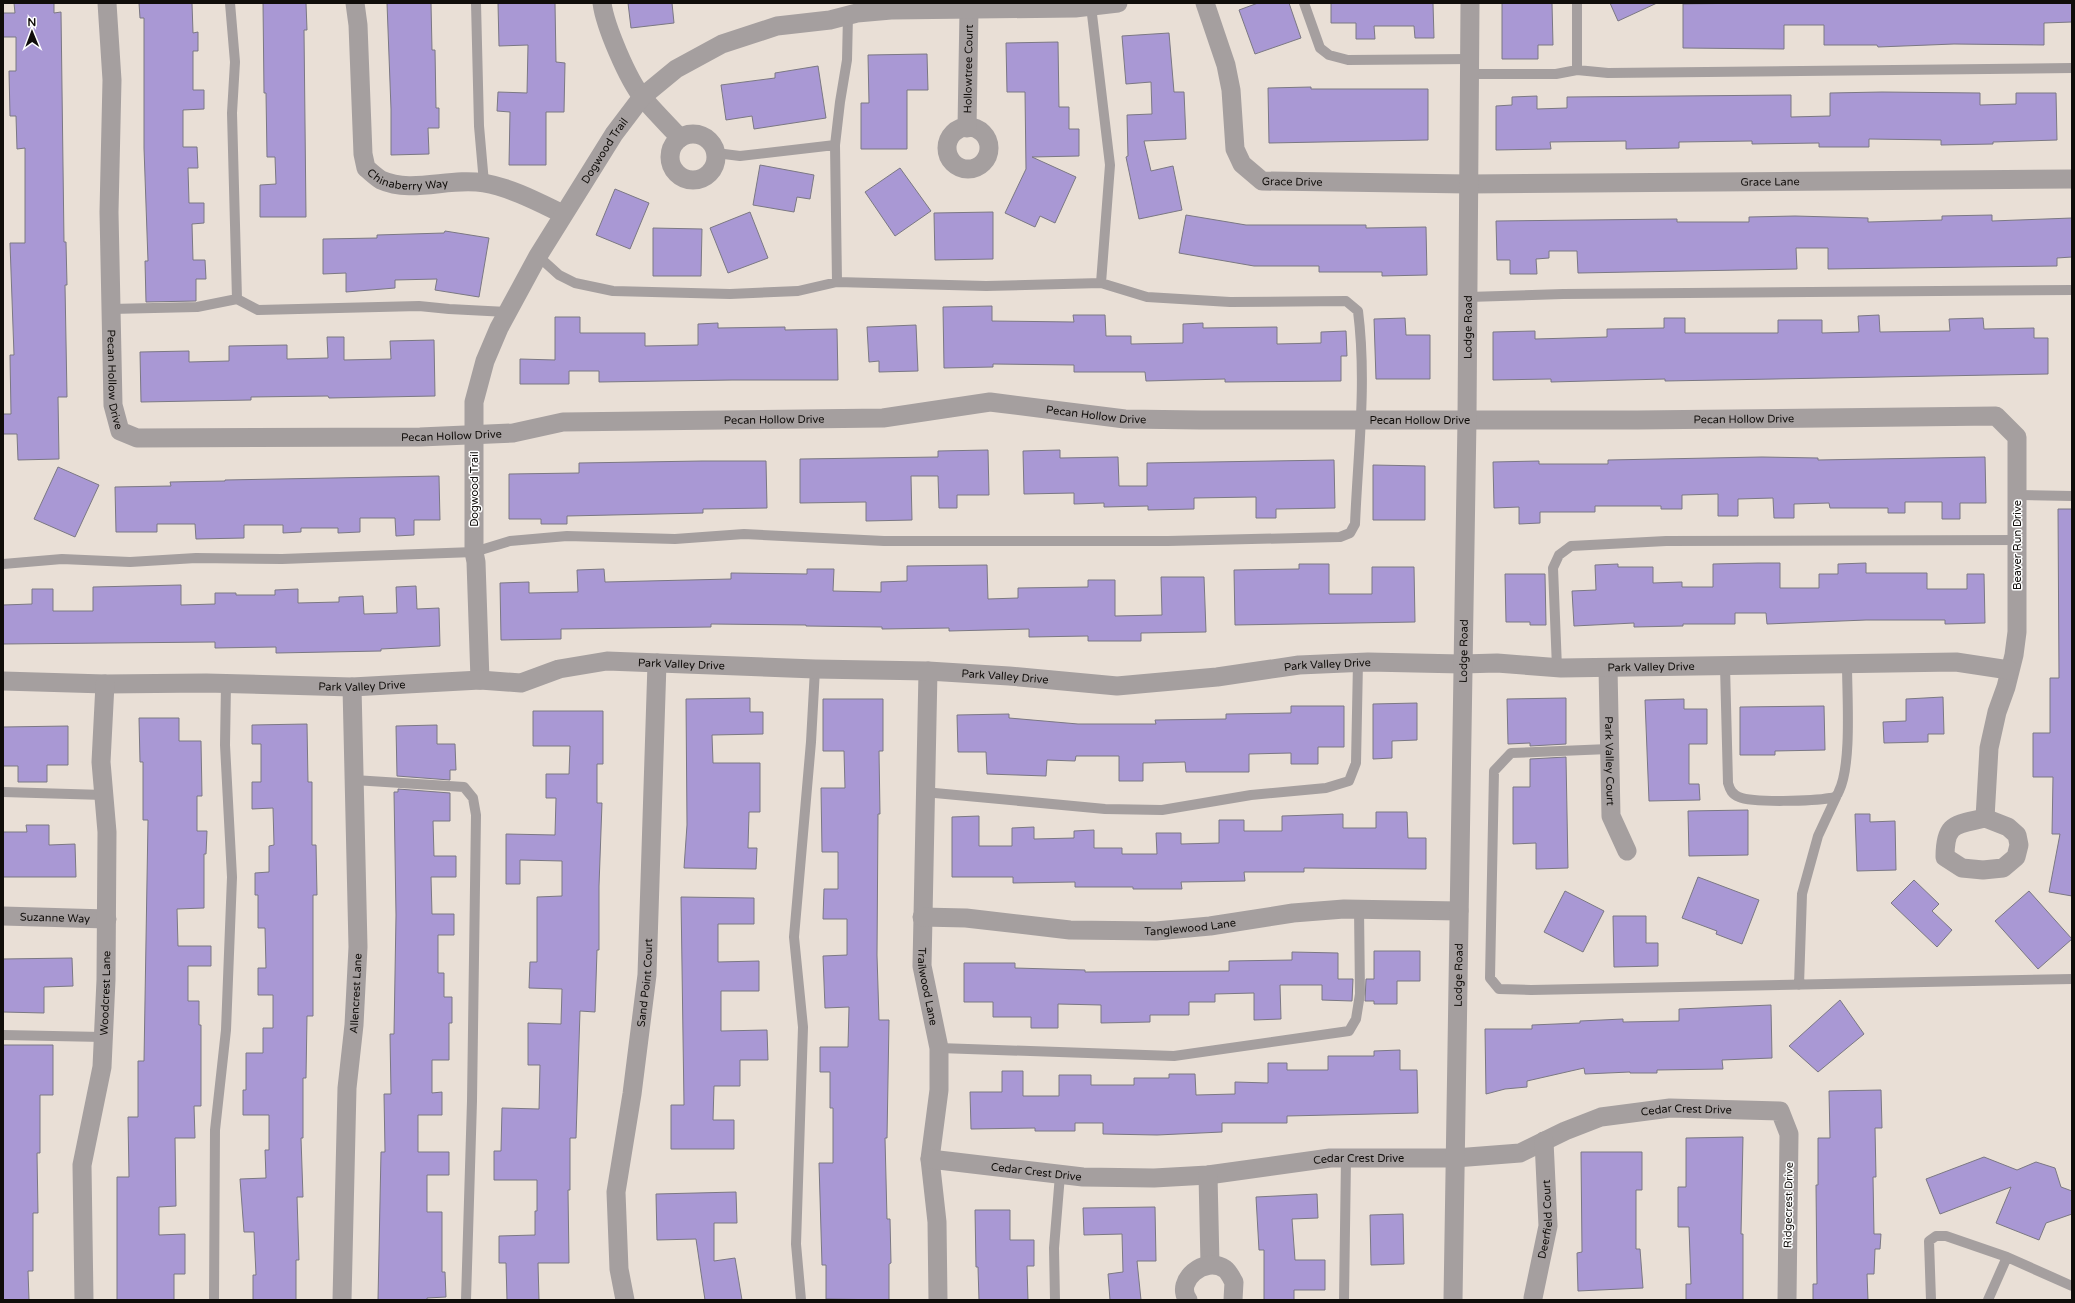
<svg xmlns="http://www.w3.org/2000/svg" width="2075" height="1303" font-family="'Varela Round',sans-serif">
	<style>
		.building { fill: #a998d4; stroke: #7b7883 }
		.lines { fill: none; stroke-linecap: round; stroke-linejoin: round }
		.lane { stroke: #a59f9f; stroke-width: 10 }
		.street { stroke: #a59f9f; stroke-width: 19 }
		.labels { text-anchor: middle; stroke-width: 3; stroke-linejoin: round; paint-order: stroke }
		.street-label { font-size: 11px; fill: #100d0a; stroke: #fff }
	</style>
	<rect width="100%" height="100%" fill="#e9dfd6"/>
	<path class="building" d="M14 3H54V13L61 12 64 242H66L67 285H65L67 397H58L59 459 18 460 17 434H3V414H11L10 355H14L10 243H25V148L17 149 16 116H10L9 71H16V37H3V13H15Z
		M139 3H192L193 33 198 32V51H193V90H204V109L183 110V147H197L198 168H188L189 203H204V223L192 224 193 260H205L206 279H196V301L146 302 145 261H148L144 148V18H140Z
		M263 3H306L307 30H304L306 217H260V185L276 184 275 157H267L266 93H264Z
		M387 3H431L432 50H435L436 108H439V128H428L429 154 391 155V109Z
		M498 3H555L556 62 565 63 564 112H546V165H509L510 112 497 111 498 92 527 93 528 45 499 46Z
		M628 3H672L674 23 631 28Z
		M1258 3H1289L1301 38 1255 54 1239 10Z
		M1331 3H1433L1434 38H1415L1414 26H1374L1375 39H1356V23H1331Z
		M1502 3H1552L1553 45H1538V59H1502Z
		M1610 3H1657L1618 21Z
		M1751 3H2072V22L2044 23V45L1954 44 1878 47 1877 45H1824V25H1784V49L1683 48V4Z
		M1169 33 1174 92H1184L1186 139 1144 141 1151 171 1173 166 1182 210 1139 219 1126 157 1128 156 1127 115 1152 114 1151 82 1126 84 1122 36Z
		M1058 42 1059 107H1069V129H1079V156L1032 157 1076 177 1055 223 1040 216 1035 227 1005 213 1026 169 1025 92H1007L1006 43Z
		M927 54 928 90H907V149H861V103H869L868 55Z
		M818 66 826 118 754 129 752 116 726 120 721 85 775 78V73Z
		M1311 87V89H1428V140L1269 143 1268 88Z
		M1882 92 1980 93V105L2016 104V93H2056L2057 140 1993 142V144L1941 145V140L1869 139V147H1819V143L1752 144V141L1679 142V148L1626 149V141L1550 142 1551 149 1496 150V106L1512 105V97L1537 96V109L1567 108V97L1791 95V117L1830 116V93Z
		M760 165 814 175 810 199 797 197 794 212 753 205Z
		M900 168 931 211 895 236 865 192Z
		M615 189 649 203 630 249 596 235Z
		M750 212 768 258 728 273 710 228Z
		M993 212V259L935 260 934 213Z
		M1186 215 1246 225H1366V228L1426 227 1427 275 1382 276V272H1319V266H1254L1179 253Z
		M1992 215V221L2072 218V257L2057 258V266L1828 269V248H1796L1797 269 1578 273 1577 251H1549V258L1536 259 1537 274H1510V260H1497L1496 221 1677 219V222H1749V217L1795 216 1868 218V222L1942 220V216Z
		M653 228 702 229 701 276H653Z
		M445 231 489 238 479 297 435 290 437 279 395 280V288L346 292V273L323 274V239L377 238V235L444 233Z
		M992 306V321L1074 322 1073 315H1105L1106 336H1131V344L1183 343V324L1203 323V328L1277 327V344L1321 343V332L1346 331 1347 356H1341V381L1225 382V379L1146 381 1145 372H1074V365L993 364V367L944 368 943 307Z
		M1879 315 1880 332 1950 331 1949 319 1983 318 1984 329 2034 328V338H2048V374L1665 381V379L1551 382V379L1493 380V332L1535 331V339L1607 337V329L1664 328V318H1685V333H1778V320H1822V333L1859 332 1858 316Z
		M555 317H580V333H645V346L698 345V324L718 323V328L785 327V330L837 329 838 380H732L599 382V371H569V384H520V359L555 360Z
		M1405 318 1406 335H1430V379H1376L1374 319Z
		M916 325 918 371 879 372V361L869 362 867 327Z
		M327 337H344V360L391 359 390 341 434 340 435 396 329 398 328 396 251 397V400L141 402 140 352 189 351V362L229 361V346L287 345V359L328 358Z
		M988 450 989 495H957V508H939L938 476H911L912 520 866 521V502L800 503V459L938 457V451Z
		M1060 450V458L1118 457 1119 486H1147V463L1334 460 1335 508 1276 509V518H1256V497L1194 498V509L1148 510V506L1104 507V503L1074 504V493L1024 494 1023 451Z
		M1762 457 1818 458V460L1985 457 1986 503H1960V519H1942V502H1905V513H1888V508H1830L1829 503 1794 504V518H1774L1773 498 1738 499V516H1718V494L1682 495V509H1661V506H1595V512H1540V523L1519 524V507L1494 508 1493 462 1539 461V464H1608V460Z
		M702 461H766L767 508 703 509V513L567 516V524H541V519H509V474L579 473V463Z
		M1373 465 1425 466V520H1373Z
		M58 467 99 485 75 537 34 519Z
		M439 476 440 520H414V535L396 536 395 518H360V532L338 533V528H301V532L283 533V525H244V538L196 539 195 524H157V532H116L115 487 171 486 170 482 225 481V480Z
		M2058 509H2072V896L2049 892 2060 834H2052L2053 777H2033V733H2050V678H2059Z
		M1758 563H1780V588H1819V574H1838V564L1866 563V573H1927V589H1967V574H1984L1985 623 1945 624V620H1866L1767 624 1766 613H1735V624H1683V626L1634 627V623L1574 626 1572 591 1596 590 1595 565 1618 564V567H1653V583L1682 582V587H1713V564Z
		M1299 564H1329V594H1372V567H1414L1415 622 1235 625 1234 570 1299 569Z
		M987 565 988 599 1018 598V588L1088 587V580H1115V616L1162 615 1161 577H1204L1206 632 1141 633V641H1088V636L1029 637V629L949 631V628L882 629V627L806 626V625L711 624V627L561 629V639L501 640 500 583 529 582V593L578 592 577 570 604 569 605 582 731 579V573L807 574V569H834L833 591 881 592V582L907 581V566Z
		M1505 574H1545L1546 625H1530V622H1506Z
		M181 585V605L215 604V593H236V595H275V590L298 589V603L339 602V597L363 596 364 614 397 613 396 587 416 586 417 609 439 608 440 646 381 649V651L276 653V647L215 648V642L3 644V605L32 604V589H53V611H93V587Z
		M1943 697 1944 734H1928V742L1884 743 1883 722 1906 721V699Z
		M750 698V712H763V734L712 735 713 763H760V812H749L748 848H757L756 869 684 868 687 825 686 699Z
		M1566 698V744L1530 746V743L1508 744 1507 699Z
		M823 699H883V751H879L880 814H878L877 955 879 1020H889L887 1138H885L887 1219H890L891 1263 889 1264V1300L826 1299V1265H822L819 1163H833V1108H830V1072H820V1047H848L849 1007 825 1008 823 956 847 955V919H823L824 889H838V852H822L821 788H845L844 751H823Z
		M1684 699V709H1707V744H1689V784H1699L1700 800 1649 801 1645 700Z
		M1417 703V740L1392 741V758L1373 759V704Z
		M1291 706H1344V747H1318V764H1291V753L1249 754V772H1186L1185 762 1143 763V781H1119V756H1076L1075 761 1047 760 1046 776 987 774 986 752H958L957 715 1009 714V718L1078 724H1156L1155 720 1226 719V714L1291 713Z
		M1824 706 1825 750 1775 751V755H1740V707Z
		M533 711H603V764H597V803H602L599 886V950H597L595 1012 580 1011 576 1138H570V1190H568L569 1263H538L539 1300H507L506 1263H499V1236L535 1235V1211H537V1180H494V1151H501L502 1108 539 1109 540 1065H528V1023L561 1024 562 989 529 988 530 962H537V897L562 896V861L520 860V884H506V834L555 835 556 798H546V774H569L570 746H533Z
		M139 718H179V741H201L202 796H197V831H207L206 854H204V908L177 909 178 946H211V966H188V1001H199V1025H201V1106H194L195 1138H175L176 1206 159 1207V1235L185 1234V1274H174V1300H117V1177H129L128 1117H138V1061H144L148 820H143V762H140Z
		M307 724 308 782H312V845H316L317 895H313V1016H307L306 1078H303V1138H301L303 1197H297L299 1260H296V1300H253V1275H256L254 1232H244L240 1179 266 1178 265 1150H269V1115H243V1090H246V1053H263V1028H273V995H258V968H266L265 928H258V895H255V873L269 872V846L274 845 273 808 252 809V782H261V744H252V725Z
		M437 725V744H455L456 770H450V780L397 776 396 726Z
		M68 726V765H47V782H18V766H3V727Z
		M1566 757 1568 868 1536 869V843L1513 844V787H1530V759Z
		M398 789 450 793V821H433L434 856H456V877H431L432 914H454V935H438V973H444V997H452V1023H449V1060H432V1093L442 1092V1115H418V1152H449V1175H427V1212H442V1272H445L446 1297 427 1298V1300H378L381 1152H385L384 1094H391L390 1034H394L396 915 394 792H398Z
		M1748 810V855L1689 856 1688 811Z
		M1376 812H1407L1408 838H1426V869L1304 868V872H1244L1245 881 1181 882 1182 889H1133V887H1075V882L1013 883V877H952V817L979 816V846H1012V828L1034 827V839L1074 838V831L1094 830V848H1122V854H1157L1156 833H1181V844L1219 843V820H1244V831H1282V816L1343 814V828H1376Z
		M1855 814H1870V822L1895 821 1896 870 1857 871Z
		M26 825H49V845L75 844 76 877H3V832H27Z
		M1698 877 1759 900 1742 944 1716 934 1717 931 1682 918Z
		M1914 880 1939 904 1932 911 1952 930 1937 947 1891 903Z
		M1565 891 1604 911 1583 952 1544 932Z
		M2029 891 2072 939 2038 969 1995 921Z
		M681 897 754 898V924H718V962L759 961V991H721V1031L767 1030 768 1060H740V1086H714L713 1120H734V1149H671V1105H684Z
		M1613 916H1646V943H1658V966L1614 967Z
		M1374 951H1420V981H1397V1004H1374V1001H1365L1366 979H1374Z
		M1292 952 1338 953V979H1353L1352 1001 1322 1000V985H1280L1281 1019 1254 1020V993L1215 994V1002H1189V1015H1150V1022L1101 1023V1005L1058 1004V1028H1031V1017H993V1002H964V963H1015V968L1085 970V972L1229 971V961L1292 960Z
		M72 958 73 986 44 987V1013L3 1012V959Z
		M1840 1000 1864 1034 1818 1072 1789 1046Z
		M1771 1005 1772 1058 1722 1060 1723 1069 1657 1070V1073H1630V1072L1585 1074 1584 1068 1527 1081V1087L1505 1089 1486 1094 1485 1029H1532V1025L1580 1023V1021L1623 1019V1022L1679 1021V1009Z
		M3 1045H53V1095H40V1153H37L38 1213H33V1271H28L29 1300H3Z
		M1400 1050V1070H1417L1418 1113 1287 1116V1123H1222V1132L1157 1135 1103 1134V1123H1075V1131H1035V1128L971 1129 970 1092H1002V1071H1023V1096H1059V1075H1091V1085H1134V1078H1169V1074H1195L1196 1095 1235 1094V1082L1268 1083V1063H1287V1070H1328V1056H1374V1051Z
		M1881 1090 1882 1128H1875L1876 1177H1873L1874 1234H1881L1880 1249H1875L1874 1274H1867L1868 1300H1813V1284H1817L1816 1185H1818V1138H1830L1829 1091Z
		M1743 1137 1741 1234H1743V1300H1686V1284H1691L1689 1227H1678V1187H1686V1138Z
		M1581 1152H1642V1190H1636V1249H1640L1643 1288 1578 1291 1577 1253 1582 1252Z
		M1984 1157 2017 1170 2036 1162 2055 1168 2061 1187 2072 1191V1214L2046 1223 2039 1240 1996 1223 2011 1187 1940 1214 1926 1179Z
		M736 1192 737 1223H714V1261L735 1258 742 1300H705L696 1239 657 1240 656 1194Z
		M1317 1194 1318 1218 1292 1219 1295 1260H1325V1290H1294V1300H1264V1250H1259L1256 1197Z
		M1155 1207 1156 1261H1137L1141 1300H1110L1108 1274 1123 1272 1122 1234 1084 1235 1083 1208Z
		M975 1210H1010V1240H1034V1266H1027L1028 1300H979L978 1267H976Z
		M1403 1214 1404 1264 1371 1265 1370 1215Z"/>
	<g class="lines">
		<path class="lane" d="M230 3 235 62 232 113 237 299
			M476 3 479 126 484 183
			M1304 3 1320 48 1329 55 1348 60 1470 59
			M1577 3V70L1608 73 2072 68
			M1469 74H1556L1577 70
			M716 153 740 156 835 145
			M538 256 559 275 575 283 613 291 730 294 798 291 837 282 986 286 1101 283 1110 165 1091 6
			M837 282 835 145 840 102 847 60 848 15
			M1468 297 1563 294 2072 290
			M111 309 197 307 237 299 258 310 419 306 449 309 507 312
			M2017 495 2072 496
			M3 564 62 559 130 562 196 558 282 559 474 552 510 541 567 536 675 539 744 534 884 541H1168L1340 537 1350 533 1355 524C1358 453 1367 382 1358 311L1346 301 1230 302 1147 297 1101 283
			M1725 666 1728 783C1730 790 1732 794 1739 797 1752 803 1814 801 1830 798 1834 798 1838 795 1839 791 1852 764 1847 696 1847 664
			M1557 668 1553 568 1559 555 1571 546 1666 541 2017 540
			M1609 749 1511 753 1494 771 1490 978 1499 989 1531 990 2072 979
			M354 780 464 787 473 798 476 815 472 1101 466 1300
			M3 792 104 795
			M924 792 1105 809 1162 810 1251 795 1326 788 1349 781 1356 763 1358 662
			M1799 985 1802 894 1818 836 1838 793
			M3 1035 103 1037
			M939 1048 1174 1056 1349 1031 1356 1019 1360 994 1359 909
			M2007 1257 2072 1286
			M214 1300 215 1130 226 1030 232 877 225 745 226 684
			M801 1300 796 1244 803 1027 794 937 811 742 815 669
			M1055 1300 1054 1248 1060 1175
			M1344 1300 1346 1158
			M1931 1300 1929 1241 1936 1236H1946L2007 1257 1988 1300"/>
		<g class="street">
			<path id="s1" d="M107 3 112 80 109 212 113 405 120 431 137 438 420 437 513 433 563 422 883 418 990 402 1125 419 1201 420H1637L1996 416 2017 437V632L2014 655 2006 687 1997 712 1989 748 1985 818"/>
			<path id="s2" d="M355 3 358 25 363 154 366 168C371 172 376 177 381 180 412 194 450 177 484 183 512 188 538 202 563 214"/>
			<path d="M602 3C605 26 628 80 643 98 655 112 668 125 680 138"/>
			<path id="s3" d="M1205 3 1226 65 1231 90 1235 149 1242 164 1262 181 1468 184 2072 179"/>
			<circle cx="968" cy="148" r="21"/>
			<path id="s4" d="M967 128 969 10"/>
			<circle cx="693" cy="157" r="23"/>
			<path id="s5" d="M1608 668 1611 816 1627 851"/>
			<path id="s6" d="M928 671 922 966 939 1048V1090L930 1159 937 1222 938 1300"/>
			<path id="s7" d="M480 680 476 562 474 552V402L485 361 499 328 538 256 614 134 642 97 676 69 722 44 777 26 830 20 857 13 891 10 1075 8 1118 3"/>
			<path id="s8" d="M3 681 105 684 206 683 352 687 480 680 521 683 559 669 607 661 815 669 928 671 1009 676 1117 686 1217 677 1299 665 1368 662 1462 664 1497 663 1561 668 1956 662 2009 670"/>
			<path d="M1985 818 2008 827 2017 835 2019 845 2016 857 2003 868 1983 870 1962 868 1945 857C1945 822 1956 825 1985 818Z"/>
			<path id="s9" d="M3 916 107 919"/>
			<path id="s10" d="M922 917 966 918 1070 930 1156 931 1210 926 1293 913 1344 909 1459 911"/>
			<path id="s11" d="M930 1159 1083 1177 1154 1178 1208 1175 1330 1158H1455L1520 1153 1565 1131 1601 1117 1670 1108 1780 1111 1789 1134 1787 1300"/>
			<path d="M1208 1175 1210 1264"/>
			<path id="s12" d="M1533 1298 1548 1226 1544 1141"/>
			<path id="s13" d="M84 1300 82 1165 102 1067 106 980 107 832 101 762 105 684"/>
			<path id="s14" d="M342 1300 347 1088 354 1025 358 947 352 687"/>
			<path id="s15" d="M625 1300 619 1269 616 1192 632 1094 647 975 657 663"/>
			<path d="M1188 1300C1174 1281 1205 1255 1225 1269 1229 1272 1232 1279 1234 1282L1233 1300"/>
			<path id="s16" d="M1453 1300 1467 419 1470 3"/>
		</g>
	</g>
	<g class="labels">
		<g class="street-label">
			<text dy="4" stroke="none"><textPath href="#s4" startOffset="59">Hollowtree Court</textPath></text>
			<text dy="4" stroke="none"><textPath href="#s7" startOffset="563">Dogwood Trail</textPath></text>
			<text dy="4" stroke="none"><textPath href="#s2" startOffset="211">Chinaberry Way</textPath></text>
			<text dy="4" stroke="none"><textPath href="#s3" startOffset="223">Grace Drive</textPath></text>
			<text dy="4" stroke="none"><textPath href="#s3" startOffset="701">Grace Lane</textPath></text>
			<text dy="4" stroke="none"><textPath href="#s16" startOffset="973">Lodge Road</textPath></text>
			<text dy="4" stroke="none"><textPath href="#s1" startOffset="377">Pecan Hollow Drive</textPath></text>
			<text dy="4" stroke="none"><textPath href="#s1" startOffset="1410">Pecan Hollow Drive</textPath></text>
			<text dy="4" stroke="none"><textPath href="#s1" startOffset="2058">Pecan Hollow Drive</textPath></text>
			<text dy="4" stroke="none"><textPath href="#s1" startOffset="1734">Pecan Hollow Drive</textPath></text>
			<text dy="4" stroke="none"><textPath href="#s1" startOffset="1086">Pecan Hollow Drive</textPath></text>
			<text dy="4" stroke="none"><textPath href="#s1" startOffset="762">Pecan Hollow Drive</textPath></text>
			<text transform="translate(474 489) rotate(-90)" y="4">Dogwood Trail</text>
			<text transform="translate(2017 545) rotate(-90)" y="4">Beaver Run Drive</text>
			<text dy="4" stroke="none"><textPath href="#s16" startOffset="649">Lodge Road</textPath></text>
			<text dy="4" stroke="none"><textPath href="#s8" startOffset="682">Park Valley Drive</textPath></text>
			<text dy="4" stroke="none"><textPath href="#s8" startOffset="1330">Park Valley Drive</textPath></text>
			<text dy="4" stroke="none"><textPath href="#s8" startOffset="1654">Park Valley Drive</textPath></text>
			<text dy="4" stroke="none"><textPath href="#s8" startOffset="1006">Park Valley Drive</textPath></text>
			<text dy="4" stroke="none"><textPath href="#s8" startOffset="359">Park Valley Drive</textPath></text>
			<text dy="4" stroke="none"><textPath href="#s5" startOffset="93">Park Valley Court</textPath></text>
			<text dy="4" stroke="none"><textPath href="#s9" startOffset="52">Suzanne Way</textPath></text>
			<text dy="4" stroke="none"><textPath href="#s10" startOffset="269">Tanglewood Lane</textPath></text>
			<text dy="4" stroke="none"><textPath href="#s16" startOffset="325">Lodge Road</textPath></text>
			<text dy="4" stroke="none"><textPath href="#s15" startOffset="320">Sand Point Court</textPath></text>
			<text dy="4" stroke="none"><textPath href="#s6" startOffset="316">Trailwood Lane</textPath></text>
			<text dy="4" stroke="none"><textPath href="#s13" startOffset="309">Woodcrest Lane</textPath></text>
			<text dy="4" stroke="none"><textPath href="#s14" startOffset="307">Allencrest Lane</textPath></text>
			<text dy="4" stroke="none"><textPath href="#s11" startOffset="767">Cedar Crest Drive</textPath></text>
			<text dy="4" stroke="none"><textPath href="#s11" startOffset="431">Cedar Crest Drive</textPath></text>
			<text dy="4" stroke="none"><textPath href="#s11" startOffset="107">Cedar Crest Drive</textPath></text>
			<text transform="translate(1788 1205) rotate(-89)" y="4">Ridgecrest Drive</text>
			<text dy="4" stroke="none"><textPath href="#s12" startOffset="80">Deerfield Court</textPath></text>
		</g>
	</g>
	<rect width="2075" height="1303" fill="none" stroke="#100d0a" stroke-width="8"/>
	<g transform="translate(32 32) rotate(359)" stroke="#ffffff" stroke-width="3" paint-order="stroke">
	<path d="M0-3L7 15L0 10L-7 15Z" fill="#100d0a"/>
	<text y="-6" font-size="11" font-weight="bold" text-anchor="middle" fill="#100d0a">N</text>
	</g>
</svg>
